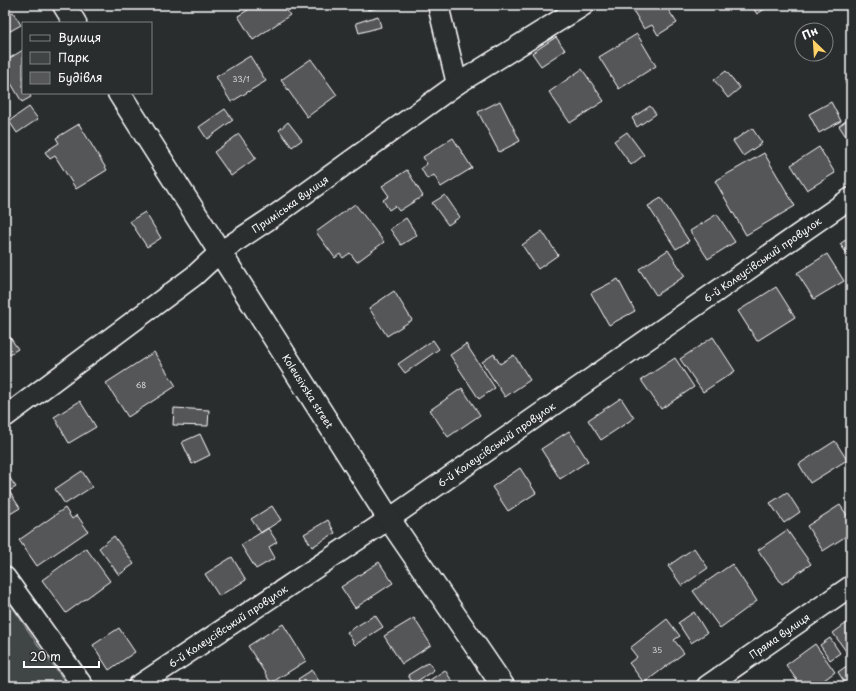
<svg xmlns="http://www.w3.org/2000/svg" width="856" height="691" font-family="'Playpen Sans',sans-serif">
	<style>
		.green { fill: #414445; stroke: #a0a2a2 }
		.building { fill: #555758; stroke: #fff }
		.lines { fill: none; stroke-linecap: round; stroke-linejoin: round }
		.street-casing { stroke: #fff; stroke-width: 23 }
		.secondary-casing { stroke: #fff; stroke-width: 25 }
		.street { stroke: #2a2d2e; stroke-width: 20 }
		.secondary { stroke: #2a2d2e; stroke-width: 22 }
		.labels { text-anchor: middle; stroke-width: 3; stroke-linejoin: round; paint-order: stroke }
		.number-label { font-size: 8px; fill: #d4d5d5 }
		.street-label { font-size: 10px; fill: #fff; stroke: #2a2d2e }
	</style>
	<rect width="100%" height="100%" fill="#2a2d2e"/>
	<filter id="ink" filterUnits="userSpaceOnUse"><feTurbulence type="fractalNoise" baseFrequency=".025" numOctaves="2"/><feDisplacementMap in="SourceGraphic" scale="8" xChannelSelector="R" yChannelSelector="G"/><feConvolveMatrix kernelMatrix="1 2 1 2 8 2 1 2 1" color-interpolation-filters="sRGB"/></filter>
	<g filter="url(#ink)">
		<path class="green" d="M5 596 35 641 68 686H5Z"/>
		<path class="building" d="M256 5H283L290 15 253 40 238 16Z
			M367 5H390L368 10Z
			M630 5H665L677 23 658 35 652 25 644 29Z
			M751 5H771L757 14Z
			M13 12 21 25 5 34V16Z
			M378 16 381 27 359 33 356 23Z
			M637 34 656 66 619 89 599 57Z
			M556 37 565 50 541 66 532 53Z
			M23 50V93H29L31 97 22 102 5 73V61Z
			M250 56 266 81 231 102 216 77Z
			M311 59 337 95 307 117 281 80Z
			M582 69 604 101 570 123 549 92Z
			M726 71 740 88 728 98 714 80Z
			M851 79V93L845 82Z
			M500 101 520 141 499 152 478 112Z
			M831 102 841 121 819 133 809 114Z
			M650 106 656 114 637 127 632 118Z
			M29 107 38 119 17 133 9 121Z
			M225 109 233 120 207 139 199 127Z
			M851 117V144L839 126Z
			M288 122 302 140 292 147 279 130Z
			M79 124 107 170 76 189 55 156 50 159 45 152 59 143 56 138Z
			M752 128 762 143 743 156 733 141Z
			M627 132 644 155 631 165 614 141Z
			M239 134 256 158 231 176 214 152Z
			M453 138 472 168 441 187 434 175 427 179 421 168 427 164 423 157Z
			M819 147 835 173 807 190 791 165Z
			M764 153 795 206 746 235 715 181Z
			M407 170 423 196 399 211 395 206 389 210 383 200 389 196 382 186Z
			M445 195 460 217 448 225 432 203Z
			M661 198 689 241 676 249 648 206Z
			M355 204 384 242 357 262 350 253 343 258 340 254 335 258 316 232Z
			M145 212 161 238 147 247 130 221Z
			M717 214 735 242 708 259 690 231Z
			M406 218 417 235 401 245 390 229Z
			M542 231 558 255 538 269 522 245Z
			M851 236V259L840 244Z
			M668 250 685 276 656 295 639 269Z
			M827 254 844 281 814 299 797 273Z
			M618 279 635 311 609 325 591 293Z
			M776 287 795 317 757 341 738 311Z
			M394 291 412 320 387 336 369 308Z
			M5 330 18 349 5 357Z
			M713 337 735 371 703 392 680 359Z
			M433 340 439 349 405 373 398 364Z
			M466 344 495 388 479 399 450 355Z
			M154 352 176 386 128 417 106 383Z
			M494 354 500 364 514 355 530 380 505 397 482 362Z
			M675 358 694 387 661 409 641 380Z
			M462 388 480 415 448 437 430 410Z
			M621 398 634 418 601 440 588 420Z
			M80 401 96 427 69 443 54 417Z
			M174 408 209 410 208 426 173 425Z
			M569 431 588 461 560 479 541 449Z
			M200 434 210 455 192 464 182 442Z
			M835 441 847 460 810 483 799 464Z
			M520 468 536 493 508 511 492 487Z
			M82 471 92 487 65 504 55 489Z
			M7 474 16 487 9 491 20 508 5 517V475Z
			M787 492 800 512 784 523 770 503Z
			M840 505 851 521V533L823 551 807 526Z
			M272 506 281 520 261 533 251 519Z
			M65 508 72 519 77 515 88 531 37 566 19 540Z
			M328 520 335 533 312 547 304 534Z
			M268 528 277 542 269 547 275 558 256 569 241 545Z
			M787 530 811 564 782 584 758 550Z
			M114 536 134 564 119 575 99 548Z
			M86 548 110 581 66 613 42 580Z
			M694 548 708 568 682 586 668 566Z
			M232 557 246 580 219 596 205 574Z
			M379 562 393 583 355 608 341 587Z
			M732 564 757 601 720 628 693 591Z
			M694 612 707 633 691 643 678 623Z
			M375 615 383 627 355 645 347 632Z
			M414 618 431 645 402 664 384 636Z
			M667 619 680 636 674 640 684 653 644 683 629 663 637 657 630 648Z
			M851 620V658L833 633Z
			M283 624 306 661 271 683 248 646Z
			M119 628 135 652 109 670 93 645Z
			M830 638 840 653 830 660 820 645Z
			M815 644 835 672 816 686H801L786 665Z
			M429 662 434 670 413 684 408 675Z
			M851 663V686H847L838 672Z
			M312 670 322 686H303L298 679Z
			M445 670 455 686H421Z"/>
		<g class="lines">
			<g class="street-casing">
				<g id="street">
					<path d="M438 5 457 84"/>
					<path id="s1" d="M5 417 194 276 220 252 277 214 457 84 584 5"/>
					<path d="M5 577 83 686"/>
					<path id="s2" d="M138 686 389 519 851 198"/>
					<path id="s3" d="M707 686 851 586"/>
				</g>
			</g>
			<g class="secondary-casing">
				<g id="secondary">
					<path d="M64 5 75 23"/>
					<path id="s4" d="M119 93 389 519 503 686"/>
				</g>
			</g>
			<use href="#street" class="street"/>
			<use href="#secondary" class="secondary"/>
		</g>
	</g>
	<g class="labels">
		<g class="number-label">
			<text x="241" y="82">33/1</text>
			<text x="141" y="388">68</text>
			<text x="657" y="653">35</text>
		</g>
		<g class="street-label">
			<text dy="4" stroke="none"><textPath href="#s1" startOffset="356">Приміська вулиця</textPath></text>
			<text dy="4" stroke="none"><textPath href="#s2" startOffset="756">6-й Колеусівський провулок</textPath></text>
			<text dy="4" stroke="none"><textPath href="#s4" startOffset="353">Koleusivska street</textPath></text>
			<text dy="4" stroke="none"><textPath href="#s2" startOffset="432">6-й Колеусівський провулок</textPath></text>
			<text dy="4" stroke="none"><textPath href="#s2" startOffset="108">6-й Колеусівський провулок</textPath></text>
			<text dy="4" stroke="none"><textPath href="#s3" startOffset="88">Пряма вулиця</textPath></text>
		</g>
	</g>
	<rect width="856" height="691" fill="none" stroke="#2a2d2e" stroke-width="20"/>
	<rect x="10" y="10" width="836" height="671" fill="none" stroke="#fff" stroke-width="1.5" filter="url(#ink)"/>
	<rect x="22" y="22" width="130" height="72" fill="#2a2d2e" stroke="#7f8182"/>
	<rect x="30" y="35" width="20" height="6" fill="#2a2d2e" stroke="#7f8182"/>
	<text x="58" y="42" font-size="12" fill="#ffffff">Вулиця</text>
	<rect x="30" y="52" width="20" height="12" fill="#414445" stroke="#7f8182"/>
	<text x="58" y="62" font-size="12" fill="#ffffff">Парк</text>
	<rect x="30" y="72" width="20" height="12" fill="#555758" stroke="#7f8182"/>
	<text x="58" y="82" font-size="12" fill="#ffffff">Будівля</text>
	<g transform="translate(814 42) rotate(335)"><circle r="19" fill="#2a2d2e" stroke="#7f8182"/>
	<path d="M0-3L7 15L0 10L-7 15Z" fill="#ffd166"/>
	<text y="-6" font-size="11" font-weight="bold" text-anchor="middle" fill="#ffffff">Пн</text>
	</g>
	<path d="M24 661v6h75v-6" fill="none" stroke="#ffffff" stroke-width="2"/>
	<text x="30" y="661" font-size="12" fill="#ffffff" stroke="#2a2d2e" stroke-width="3" paint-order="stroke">20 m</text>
</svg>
